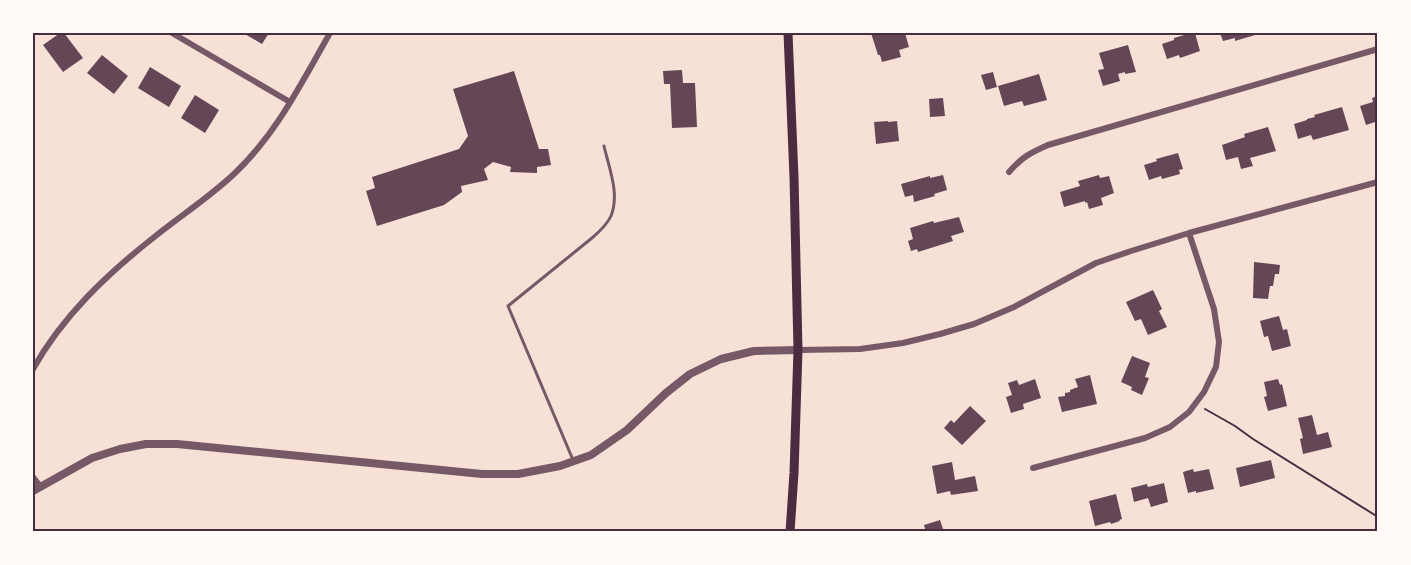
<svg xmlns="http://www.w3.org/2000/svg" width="1411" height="565" font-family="'Source Sans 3',sans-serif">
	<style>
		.building { fill: #644757 }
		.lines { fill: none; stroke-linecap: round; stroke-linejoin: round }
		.path { stroke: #4a2c40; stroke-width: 2 }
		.service { stroke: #755966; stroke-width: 3 }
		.minor { stroke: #755966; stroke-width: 6 }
		.tertiary { stroke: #755966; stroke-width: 8 }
		.secondary { stroke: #4a2c40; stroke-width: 9 }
		.neatline { fill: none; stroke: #4a2c40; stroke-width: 2 }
	</style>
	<rect width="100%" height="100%" fill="#f7e1d7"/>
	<path class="building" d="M60 33H64L83 58 63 72 43 45Z
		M243 33H269L262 44Z
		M871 33H905L909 47 899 50 901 57 882 62 880 55H878Z
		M1191 33H1195L1200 51 1180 58 1179 55 1167 59 1162 44 1174 40V38Z
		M1220 33H1255V35L1235 41V38L1223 41Z
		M1128 45 1136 72 1125 74V72L1118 74 1120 81 1103 86 1098 70 1104 69 1099 53Z
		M102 55 128 76 114 94 87 73Z
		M150 67 181 86 169 107 138 88Z
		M682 70 683 83H695L697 127 672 128 670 84H664L663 71Z
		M514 71 539 149H548L551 165 537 167V173L510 172 511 167 493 162 484 169 488 180 461 186 462 192 444 205 377 226 366 191 375 188 372 177 459 149 468 136 453 89Z
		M993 72 997 87 986 90 981 75Z
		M1039 74 1047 100 1024 106 1022 101 1004 106 998 86Z
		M195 95 219 110 205 133 181 118Z
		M1378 96V121L1366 125 1360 106 1373 102 1372 98Z
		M943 98 945 116 930 117 929 99Z
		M1342 107 1349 130 1313 140 1311 135 1298 139 1294 124 1307 120V119L1315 117 1314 115Z
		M888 121V122L897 121 899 141 876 144 874 122Z
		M1268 127 1276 151 1250 158 1253 166 1241 169 1238 157 1226 160 1222 145 1245 137 1244 134Z
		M1178 153 1183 169 1179 170 1180 174 1162 179 1161 176 1149 180 1144 165 1157 161 1156 159Z
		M943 175 947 190 934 194 935 196 914 202 913 195 905 197 901 184 930 176V178Z
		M1099 175 1100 178 1109 176 1114 193 1101 198 1103 205 1089 209 1087 202 1085 203V201L1064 207 1060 192 1080 186 1078 181Z
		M959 217 964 232 951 236 953 241 918 252 917 249 911 251 908 241 913 239 910 228 933 221 934 223Z
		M1254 262 1280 265 1279 274H1275L1273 286H1270L1268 299 1253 298Z
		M1153 290 1162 309 1159 311 1167 327 1148 335 1141 319 1135 321 1126 302Z
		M1279 316 1283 330 1287 329 1291 346 1272 351 1268 336 1264 337 1260 321Z
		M1132 356 1150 363 1145 377 1149 378 1142 395 1131 390 1132 387 1121 382Z
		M1090 375 1097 404 1062 412 1058 397 1065 396V393L1070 392V390L1078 387 1075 379Z
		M1035 379 1041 398 1023 404 1024 409 1011 413 1006 397 1012 395 1008 383 1017 380 1019 385Z
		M1278 379 1280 385 1282 384 1287 406 1268 411 1264 397 1267 396 1264 382Z
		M970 406 986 421 962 445 944 428 951 420 954 423Z
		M1312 415 1317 435 1328 432 1332 447 1303 454 1300 439 1303 438 1298 418Z
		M1271 460 1275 478 1240 487 1236 468Z
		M952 462 955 480 975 476 978 491 951 495 950 491 937 494 932 466Z
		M1193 469 1194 472 1209 469 1214 489 1196 493V491L1188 493 1183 472Z
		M1164 483 1168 502 1151 507 1148 498 1134 502 1131 488 1147 484 1148 487Z
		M1116 494 1122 519 1119 520 1120 521 1111 524 1110 522 1095 526 1089 501Z
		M940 520 944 532H926L924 525Z"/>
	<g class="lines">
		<path class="path" d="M1205 409 1235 426 1253 439 1378 517"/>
		<path class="service" d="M573 460 508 306 592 238C599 232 607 225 611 216 620 194 609 168 604 146"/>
		<path class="minor" d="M172 33 290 102
			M1009 172C1022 157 1030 153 1048 145L1378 49
			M798 350 860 349 903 343 940 334 974 324 1014 307 1096 263 1131 251 1189 233 1378 182
			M33 369C62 317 106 275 153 238 180 216 210 197 235 173 277 133 302 82 330 33
			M1033 468 1145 438 1170 427 1189 412 1204 392 1216 367 1219 342 1214 309 1189 233
			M33 477 40 486"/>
		<path class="tertiary" d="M33 491 92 458 120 449 146 444H177L482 474H518L560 466 591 455 627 430 666 393 690 374 721 359 754 351 798 350"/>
		<path class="secondary" d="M788 33 794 177 798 350 794 473 790 532"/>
	</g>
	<rect width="1411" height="565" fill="none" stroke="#fffaf5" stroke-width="69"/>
	<rect x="34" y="34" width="1342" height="496" class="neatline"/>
</svg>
